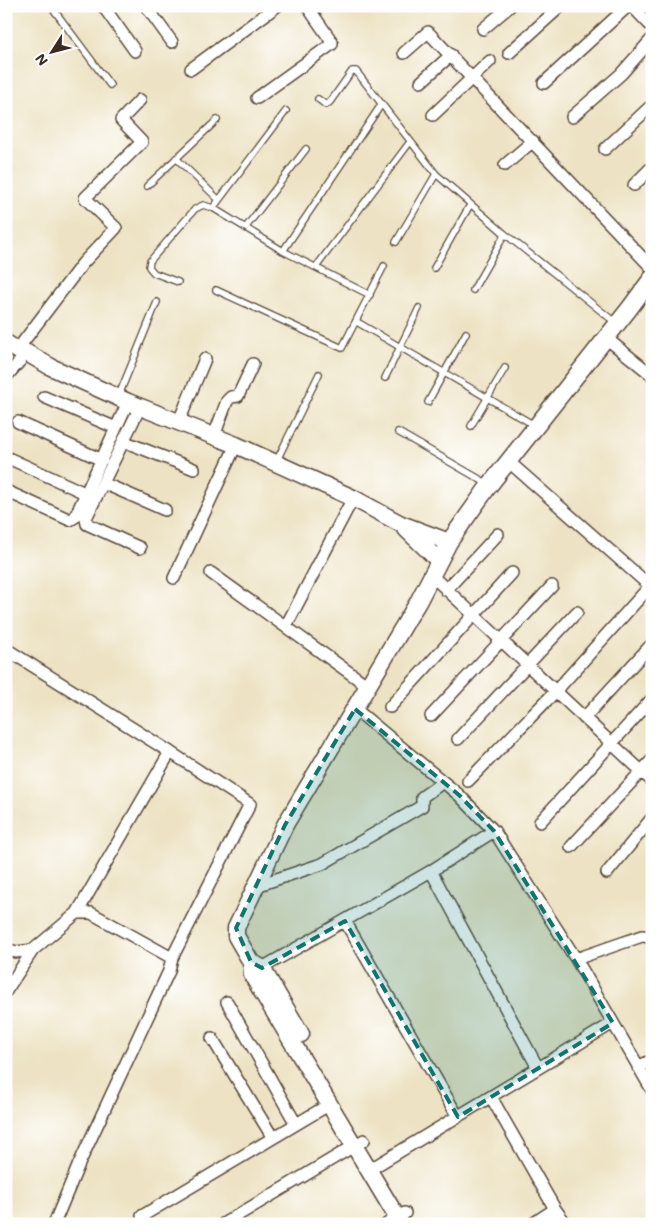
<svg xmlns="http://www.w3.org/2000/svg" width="658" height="1230" font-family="Mali,sans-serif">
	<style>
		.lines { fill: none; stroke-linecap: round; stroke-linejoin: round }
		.lane-casing { stroke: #564637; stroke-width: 8 }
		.street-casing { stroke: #564637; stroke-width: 14 }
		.secondary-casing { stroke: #564637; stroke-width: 19 }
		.lane { stroke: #fff; stroke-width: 5.5 }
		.street { stroke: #fff; stroke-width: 11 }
		.secondary { stroke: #fff; stroke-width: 16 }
		.marked { fill: #0f766e; fill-opacity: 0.2; stroke: #0f766e; stroke-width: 4; stroke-dasharray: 10 6; stroke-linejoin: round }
	</style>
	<rect width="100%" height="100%" fill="#fff"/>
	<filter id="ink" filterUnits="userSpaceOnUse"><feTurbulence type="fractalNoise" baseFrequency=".02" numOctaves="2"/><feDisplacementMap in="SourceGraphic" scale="10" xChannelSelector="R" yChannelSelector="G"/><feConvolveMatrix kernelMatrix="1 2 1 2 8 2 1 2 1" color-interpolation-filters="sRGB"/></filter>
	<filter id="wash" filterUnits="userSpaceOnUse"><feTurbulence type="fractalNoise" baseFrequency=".0096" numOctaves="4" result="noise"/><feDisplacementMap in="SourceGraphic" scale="20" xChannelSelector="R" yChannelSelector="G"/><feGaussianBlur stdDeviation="1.12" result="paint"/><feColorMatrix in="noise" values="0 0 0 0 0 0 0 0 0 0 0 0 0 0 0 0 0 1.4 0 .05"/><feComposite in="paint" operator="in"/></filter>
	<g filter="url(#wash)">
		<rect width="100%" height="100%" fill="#ede3c4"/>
	</g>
	<g filter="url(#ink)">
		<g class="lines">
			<g class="lane-casing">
				<path id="lane" d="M51 6 110 85
					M318 99 326 105 330 102 352 71H356L436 174 505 234
					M176 158 219 200
					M147 186 217 120
					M213 208 286 111
					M246 227 306 149
					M396 242 436 174
					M283 251 381 105
					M316 267 410 142
					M434 268 470 205
					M178 282 154 273 149 267 150 261 195 209 203 205 213 208 283 251 370 295
					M216 290 342 348 384 266
					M473 290 505 234 616 323
					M357 322 534 425
					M385 378 419 308
					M119 395 157 302
					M428 402 466 333
					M471 426 505 368
					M398 432 488 484
					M276 462 319 374"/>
			</g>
			<g class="street-casing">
				<path id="street" d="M103 6 135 51
					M146 6 172 42
					M632 6 652 27
					M483 29 510 6
					M404 53 428 32 652 268
					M509 53 561 6
					M191 69 277 6
					M421 82 451 55
					M544 83 628 6
					M257 98 332 44V42L307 6
					M433 115 490 61
					M572 117 621 74 652 39
					M605 149 652 105
					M505 165 533 141
					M634 185 652 167
					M606 338 652 375
					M17 350 83 263 116 228 85 198 142 142 121 120 140 100
					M6 377 27 353
					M44 397 116 428
					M140 407 86 518 87 524 140 548
					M179 421 205 359
					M18 422 102 460
					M214 436 227 401 231 397 238 396 253 364
					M123 441 194 469
					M6 457 87 494
					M508 461 650 586
					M103 483 165 510
					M6 491 70 520 75 517 128 402
					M211 573 368 686
					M431 575 652 781
					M174 578 236 445
					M446 590 498 534
					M286 626 353 498
					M6 649 170 752 77 913
					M390 707 512 573
					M355 709 459 795 494 831 576 959 652 1090
					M431 716 552 586
					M584 718 652 644
					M458 739 577 612
					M468 781 555 692 652 584
					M540 822 652 699
					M571 847 652 760
					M431 871 538 1068
					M607 873 652 818
					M256 886 322 864 422 806V797L443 782
					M345 921 458 1117
					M6 949 16 952 33 950 77 913H91L172 958
					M576 959 642 936 652 937
					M262 968 431 871 494 831
					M6 991 33 950
					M227 1002 296 1124
					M212 1038 273 1138
					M638 1067 652 1060
					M491 1097 555 1209 532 1224
					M369 1170 613 1023
					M555 1209 566 1224
					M54 1224 79 1164 169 971 172 958 250 804 170 752
					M146 1224 142 1216 330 1104
					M223 1224 364 1140
					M387 1224 405 1213"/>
			</g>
			<g class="secondary-casing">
				<path id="secondary" d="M6 343 17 350 27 353 51 367 128 402 236 445 353 498 401 524 449 542
					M406 529 438 560
					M251 962 262 968 301 1034
					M401 1224 252 975 251 962 236 936V928L285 825 418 602 449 542 488 487 629 309 652 278"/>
			</g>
			<use href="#lane" class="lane"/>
			<use href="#street" class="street"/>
			<use href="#secondary" class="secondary"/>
		</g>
	</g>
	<path class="marked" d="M355 709 459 795 494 831 613 1023 458 1117 345 921 262 968 251 962 236 928 285 825Z"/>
	<rect width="658" height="1230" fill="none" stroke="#fff" stroke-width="25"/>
	<g transform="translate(52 52) rotate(234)" stroke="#ffffff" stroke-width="4" paint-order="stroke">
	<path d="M0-4L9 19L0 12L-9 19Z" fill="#3b2a1e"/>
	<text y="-8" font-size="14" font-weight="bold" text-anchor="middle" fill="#3b2a1e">N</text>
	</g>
</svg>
